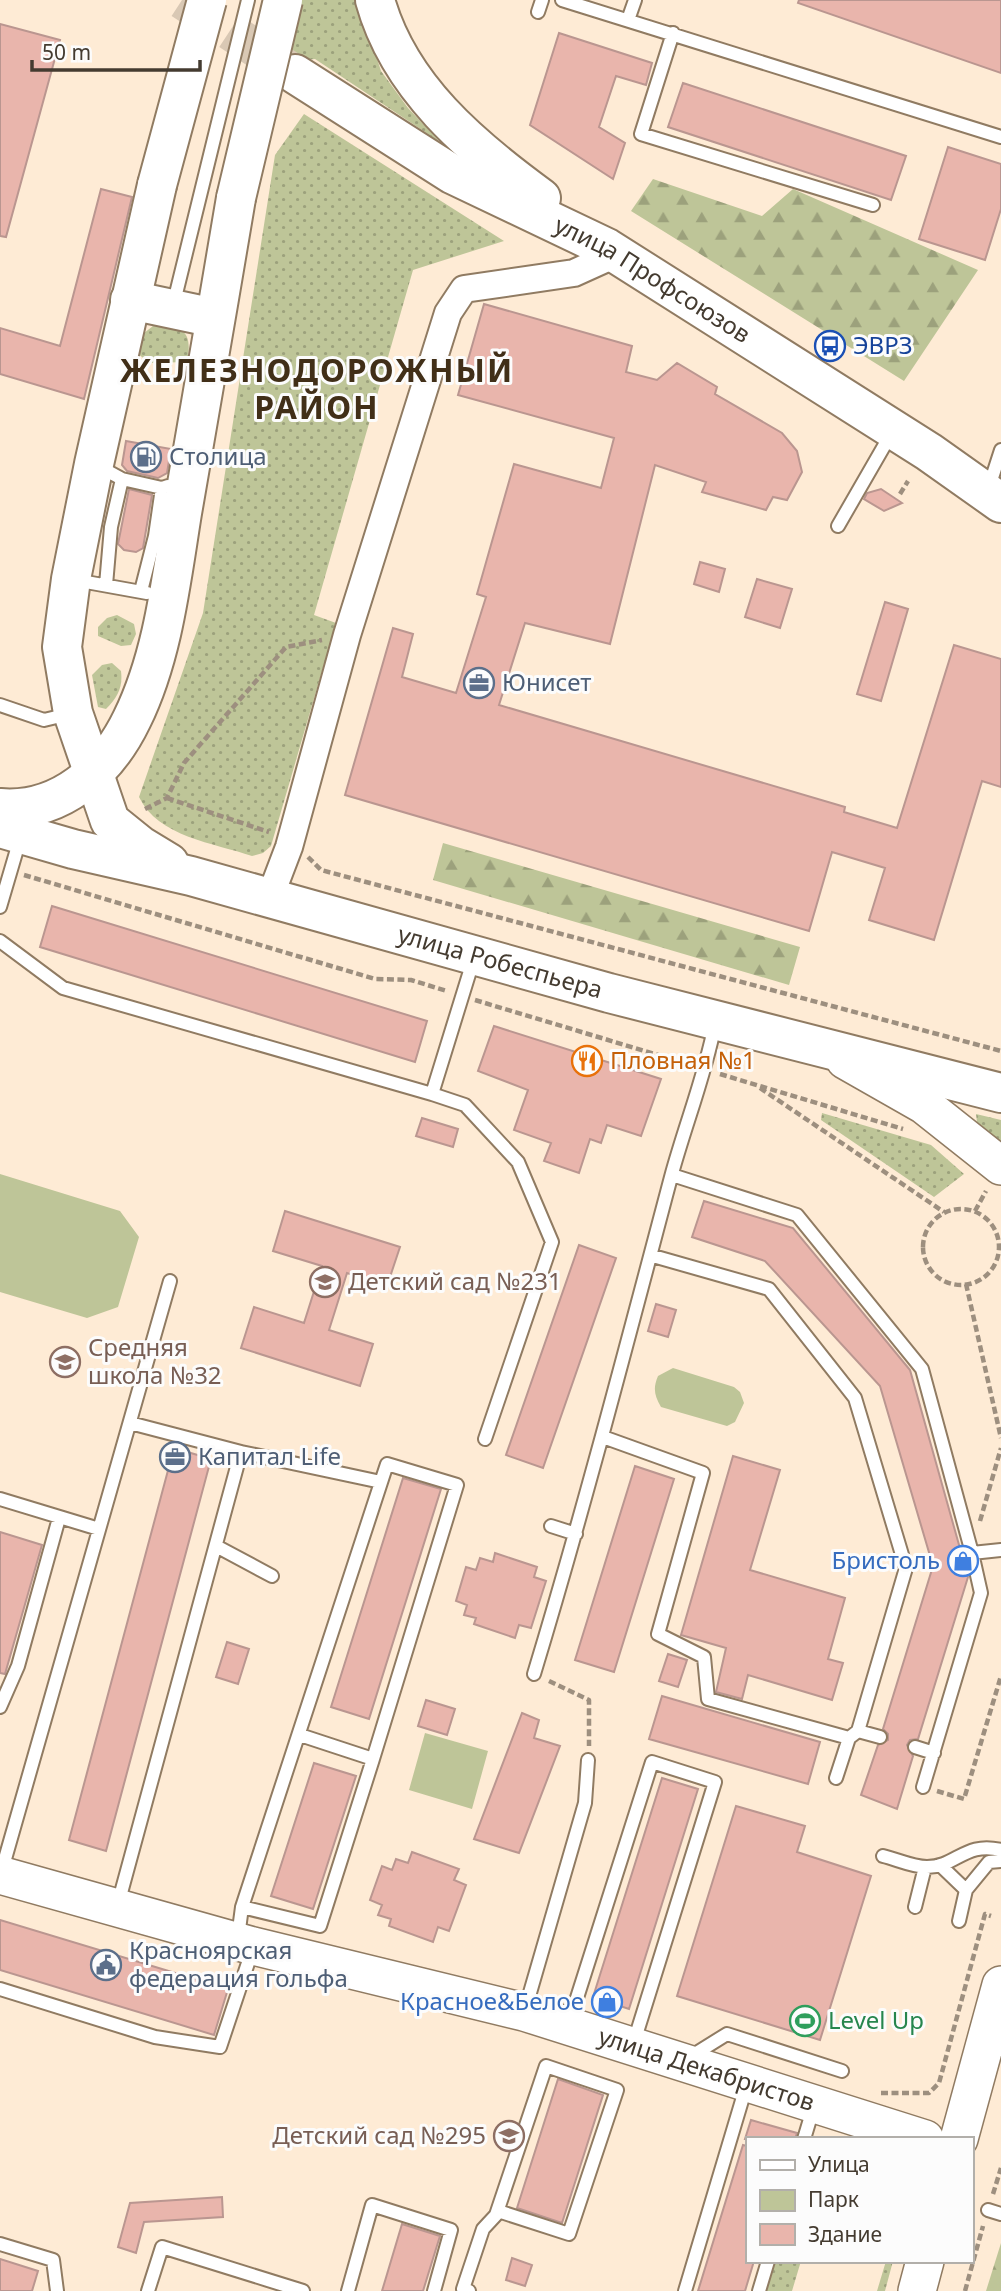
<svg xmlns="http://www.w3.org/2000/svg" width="1001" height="2291" font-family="'Noto Sans',sans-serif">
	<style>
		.grass { fill: url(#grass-dots) }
		.forest { fill: url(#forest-firs) }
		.park { fill: #bec598 }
		.building { fill: #e9b5ac; stroke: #ba9690; stroke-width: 2 }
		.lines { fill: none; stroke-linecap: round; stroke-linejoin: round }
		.primary-tunnel { stroke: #d9c8b4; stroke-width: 38; stroke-dasharray: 38 19; stroke-linecap: butt }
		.lane-casing { stroke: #907b62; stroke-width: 16 }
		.street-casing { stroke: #907b62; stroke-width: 30 }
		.secondary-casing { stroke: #907b62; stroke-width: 40 }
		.primary-casing { stroke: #907b62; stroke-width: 42 }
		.path { stroke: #9d8f7f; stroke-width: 4.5; stroke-dasharray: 7 3.5; stroke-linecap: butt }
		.lane { stroke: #fff; stroke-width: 12 }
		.street { stroke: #fff; stroke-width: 26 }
		.secondary { stroke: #fff; stroke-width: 37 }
		.primary { stroke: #fff; stroke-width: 38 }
		.primary-bridge-casing { stroke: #907b62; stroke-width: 42; stroke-linecap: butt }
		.primary-bridge { stroke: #fff; stroke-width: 38 }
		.labels { text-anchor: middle; stroke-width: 6; stroke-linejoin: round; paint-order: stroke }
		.street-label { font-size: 24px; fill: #443b30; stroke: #fcfcfc }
		.transit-label { font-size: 24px; fill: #164399; stroke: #fcfcfc; text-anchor: start }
		.service-label { font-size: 24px; fill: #4e5e75; stroke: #fcfcfc; text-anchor: start }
		.food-label { font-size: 24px; fill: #c56008; stroke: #fcfcfc; text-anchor: start }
		.education-label { font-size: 24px; fill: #785e54; stroke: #fcfcfc; text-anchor: start }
		.shop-label { font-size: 24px; fill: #366cbe; stroke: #fcfcfc; text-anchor: end }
		.leisure-label { font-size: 24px; fill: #27864d; stroke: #fcfcfc; text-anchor: start }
		.district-label { font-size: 32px; font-weight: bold; letter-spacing: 2px; fill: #412f18; stroke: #fcfcfc }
	</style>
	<defs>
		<pattern id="grass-dots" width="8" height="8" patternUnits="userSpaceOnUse" patternTransform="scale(1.75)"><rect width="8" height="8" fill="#bec598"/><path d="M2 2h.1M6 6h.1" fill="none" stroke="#9ca17c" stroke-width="1.8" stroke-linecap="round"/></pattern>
		<pattern id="forest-firs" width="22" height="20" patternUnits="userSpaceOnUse" patternTransform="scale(1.75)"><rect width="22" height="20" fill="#bec598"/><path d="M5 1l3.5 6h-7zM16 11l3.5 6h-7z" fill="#9ca17c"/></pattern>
	</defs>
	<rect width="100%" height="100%" fill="#feebd5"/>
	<path class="grass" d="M296 0H358L381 71 408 108 440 142 315 59 305 60 285 47Z
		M304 114 504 241 413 270 314 615 336 623 271 846 263 853 252 856C214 843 158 837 139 797L203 613 275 155Z
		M153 326C184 326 193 331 187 362L150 363 138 354 139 337Z
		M117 615 134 624 136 634 131 645 121 646 98 636V627L107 618Z
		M112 663 121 671C123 687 118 697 106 709L98 707 92 675 102 665Z
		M822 1113 931 1145 964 1174 934 1197 821 1120Z
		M976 1114 1001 1120V1142L977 1122Z
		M772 2261H801L792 2291H762Z
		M886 2261H893L885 2291H877Z"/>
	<path class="forest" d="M653 179 762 216 793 189 978 270 904 381 631 211Z
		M443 843 800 947 789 985 433 880Z
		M1001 2243V2291H986Z"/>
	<path class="park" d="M0 1174 120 1211 139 1237 118 1307 87 1318 0 1292Z
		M673 1368 734 1387 740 1392 744 1403 735 1422 727 1426 661 1407C654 1395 653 1388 658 1376Z
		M425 1733 488 1751 472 1809 409 1790Z"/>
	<path class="building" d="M799 0H1001V73L798 3Z
		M0 24 60 40 6 237 0 236Z
		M559 33 652 63 646 85 616 76 599 127 625 143 613 179 530 125Z
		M683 83 906 156 891 200 668 127Z
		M948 147 1001 164V209L985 260 919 239Z
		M101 189 132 197 84 399 0 374V328L60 346Z
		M484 304 632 346 626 372 657 380 677 363 717 387 715 394 782 433 797 451 802 472 787 500 773 497 766 510 702 492 706 482 655 465 610 644 525 623 499 705 845 807 844 812 897 828 954 645 1001 659V787L982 781 934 940 869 920 885 868 832 852 809 931 345 795 393 628 413 634 402 677 456 693 486 597 477 594 514 464 601 488 614 438 458 395Z
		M126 441 171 449 167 473 158 478 127 471 122 465Z
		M129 489 152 495 143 548 136 552 124 550 118 544Z
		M881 489 902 503 884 511 864 499 867 493Z
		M700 562 725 569 719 592 694 584Z
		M757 579 792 589 780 628 745 617Z
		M885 602 908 609 881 701 857 694Z
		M52 906 427 1021 415 1062 40 947Z
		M494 1026 661 1079 641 1136 607 1125 601 1143 590 1139 579 1173 544 1161 551 1143 514 1130 528 1090 478 1071Z
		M422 1118 458 1129 453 1147 416 1136Z
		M704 1201 793 1228 910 1370 968 1577 918 1739 910 1740 907 1745 913 1756 897 1809 861 1795 878 1745 888 1740V1734L883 1729 933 1566 880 1386 765 1261 692 1237Z
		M285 1211 400 1247 387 1286 347 1273 329 1330 373 1344 360 1386 241 1348 254 1307 304 1323 322 1266 273 1251Z
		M579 1245 616 1258 543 1468 506 1455Z
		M656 1304 676 1310 668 1337 648 1331Z
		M174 1448 211 1459 106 1851 69 1840Z
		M733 1456 780 1470 750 1570 845 1598 828 1659 843 1663 832 1700 748 1675 742 1699 716 1692 726 1648 681 1635Z
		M635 1466 674 1479 614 1672 575 1660Z
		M403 1478 441 1489 369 1719 331 1707Z
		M0 1532 42 1545 5 1674 0 1673Z
		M495 1553 537 1567 534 1577 546 1581 531 1628 519 1625 515 1638 474 1624 476 1618 464 1615 467 1605 456 1601 466 1567 476 1570 480 1558 493 1562Z
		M227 1642 249 1649 238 1684 216 1677Z
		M668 1654 687 1660 678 1687 659 1681Z
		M662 1696 820 1742 808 1784 649 1739Z
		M426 1700 455 1709 447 1735 418 1726Z
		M522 1713 539 1720 534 1738 560 1746 519 1853 474 1839Z
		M314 1763 356 1776 313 1909 271 1896Z
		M662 1778 698 1789 629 2009 593 1997Z
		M736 1806 805 1826 797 1852 871 1876 820 2040 677 1996Z
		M412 1852 459 1869 454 1880 466 1885 449 1931 438 1927 433 1942 389 1926 391 1919 378 1915 382 1905 370 1900 382 1866 392 1870 396 1859 408 1863Z
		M0 1920 228 1989 214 2035 0 1970Z
		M558 2079 603 2095 562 2223 517 2208Z
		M751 2120 797 2133 795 2139H745Z
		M743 2145 747 2146V2261H754L745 2291H698Z
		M222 2197 223 2217 144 2222 136 2253 118 2247 130 2203Z
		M402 2224 440 2236 423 2291H382Z
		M512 2258 532 2265 525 2286 506 2280Z
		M0 2259 38 2271 32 2291H0Z"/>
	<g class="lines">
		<path class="primary-tunnel" d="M182 0 295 74"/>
		<g class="lane-casing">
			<path id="lane" d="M562 0 1001 137
				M538 12 542 0
				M628 20 635 0
				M673 33 641 134 873 205
				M173 306 248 0
				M100 467 122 479 162 488 168 486
				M988 490 1001 450
				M838 526 891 434
				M75 580 147 593
				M106 585 111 527 122 479
				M141 591 155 536 162 488
				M0 705 44 720 69 714
				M0 907 20 839
				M0 941 63 988 432 1094 474 958
				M432 1094 465 1105 518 1162 552 1242 485 1439
				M672 1175 797 1215 922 1369 972 1553
				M653 1256 769 1289 855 1398 906 1568 858 1731 849 1738 836 1778
				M603 1437 703 1473 658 1634 704 1657 708 1699 849 1738
				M241 1452 381 1482
				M0 1499 99 1529
				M551 1526 576 1534
				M216 1546 272 1576
				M534 1674C584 1509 627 1343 671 1177 685 1125 705 1076 715 1024
				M0 1707 18 1666 59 1518
				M858 1731 880 1737
				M915 1747 934 1753
				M923 1787 981 1593 972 1553 1001 1550
				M883 1856C896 1859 913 1867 927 1867 956 1867 965 1841 1001 1850
				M940 1865 966 1890
				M1 1873 170 1281
				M118 1904 241 1452 130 1423
				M242 1907 320 1926 373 1759
				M915 1907 925 1867
				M959 1921 966 1890 989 1862 1001 1861
				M238 1937 242 1907 387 1464 457 1485 373 1759 300 1735
				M0 1989 155 2037 220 2047 253 1948
				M525 2010 585 1803 588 1760
				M569 2023 652 1762 715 1782 633 2045
				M690 2057 727 2034 842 2071
				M804 2139 814 2106
				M988 2210 1001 2214
				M0 2244 53 2260 57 2291
				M148 2291 162 2247 303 2291
				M348 2291 372 2205 451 2230 434 2291
				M469 2291 463 2289 483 2229 496 2215 546 2066 617 2090 569 2234 498 2211
				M685 2291 746 2087
				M759 2291 768 2261"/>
		</g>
		<g class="street-casing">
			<path id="street" d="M270 897 289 847 347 635 448 313 464 289 574 273 616 254"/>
		</g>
		<g class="secondary-casing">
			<g id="secondary">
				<path d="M845 1060 924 1105 1001 1166"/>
				<path id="s1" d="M0 1875 253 1946 524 2012 925 2139"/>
				<path d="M959 2139 1001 1985"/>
				<path d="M917 2291 925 2261"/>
			</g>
		</g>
		<g class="primary-casing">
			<g id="primary">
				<path d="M375 0C399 87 471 147 541 198"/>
				<path id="s2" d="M295 74 452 174 607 248 929 452 1001 503"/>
				<path d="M157 185 94 464 71 579 62 647 73 713 110 821 141 846 169 863"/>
				<path d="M130 300 215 318"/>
				<path d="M0 808C60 813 107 771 132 719 163 656 171 581 182 513 201 408 218 303 236 198"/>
				<path id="s3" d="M0 828 73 849 191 876 609 993 1001 1093"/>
			</g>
		</g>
		<path class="path" d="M900 494 908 481
			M167 798 269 832
			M145 809 167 798 184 763 286 647 322 640
			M308 857 321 870 1001 1051
			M24 875 375 979 411 980 447 991
			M475 1000 688 1064
			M720 1074 903 1129
			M760 1088 944 1212
			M923 1247a38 38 0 1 1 76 0a38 38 0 1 1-76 0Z
			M975 1211 986 1191
			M966 1284 1001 1438
			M980 1521 1001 1448
			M549 1681 589 1700V1746
			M937 1791 964 1799 1001 1676
			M881 2093H929L939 2083 985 1914 991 1916
			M993 2194 1001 2168
			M965 2291 983 2226"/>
		<use href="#lane" class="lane"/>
		<use href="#street" class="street"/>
		<use href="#secondary" class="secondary"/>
		<use href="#primary" class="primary"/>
		<g class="primary-bridge-casing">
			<path id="primary-bridge" d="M157 185 207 0
				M236 198 283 0"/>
		</g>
		<use href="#primary-bridge" class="primary-bridge"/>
	</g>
	<defs>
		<g id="bus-ring" transform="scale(1.575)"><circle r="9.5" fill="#fcfcfc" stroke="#1a4fb4" stroke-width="1.5"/><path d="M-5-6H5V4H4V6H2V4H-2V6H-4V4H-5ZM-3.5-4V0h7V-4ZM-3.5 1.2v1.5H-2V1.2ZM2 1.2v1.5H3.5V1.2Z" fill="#1a4fb4"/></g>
		<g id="fuel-ring" transform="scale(1.575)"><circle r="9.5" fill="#fcfcfc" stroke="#5c6f8a" stroke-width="1.5"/><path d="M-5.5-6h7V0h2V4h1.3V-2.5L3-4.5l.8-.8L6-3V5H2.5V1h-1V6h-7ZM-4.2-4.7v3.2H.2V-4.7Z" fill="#5c6f8a"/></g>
		<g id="office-ring" transform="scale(1.575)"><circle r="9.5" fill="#fcfcfc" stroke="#5c6f8a" stroke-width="1.5"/><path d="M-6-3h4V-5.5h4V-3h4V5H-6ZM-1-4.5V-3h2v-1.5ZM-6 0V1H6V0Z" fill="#5c6f8a"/></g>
		<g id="restaurant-ring" transform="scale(1.575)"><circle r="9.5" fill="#fcfcfc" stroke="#e8710a" stroke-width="1.5"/><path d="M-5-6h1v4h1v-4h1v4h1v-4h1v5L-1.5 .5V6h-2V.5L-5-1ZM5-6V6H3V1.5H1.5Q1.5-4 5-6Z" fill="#e8710a"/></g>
		<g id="school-ring" transform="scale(1.575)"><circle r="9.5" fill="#fcfcfc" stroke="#8d6e63" stroke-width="1.5"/><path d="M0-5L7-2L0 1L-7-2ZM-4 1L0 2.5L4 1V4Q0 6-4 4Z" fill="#8d6e63"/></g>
		<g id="shop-ring" transform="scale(1.575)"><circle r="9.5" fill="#fcfcfc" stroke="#3f7fe0" stroke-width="1.5"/><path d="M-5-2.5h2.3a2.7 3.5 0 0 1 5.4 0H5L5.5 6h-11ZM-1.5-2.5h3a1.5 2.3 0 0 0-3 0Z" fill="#3f7fe0"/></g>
		<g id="civic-ring" transform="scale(1.575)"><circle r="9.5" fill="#fcfcfc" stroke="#5c6f8a" stroke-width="1.5"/><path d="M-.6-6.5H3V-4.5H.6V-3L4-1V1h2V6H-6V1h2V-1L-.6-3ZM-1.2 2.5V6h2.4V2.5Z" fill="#5c6f8a"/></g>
		<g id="stadium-ring" transform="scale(1.575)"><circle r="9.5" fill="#fcfcfc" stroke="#2e9e5b" stroke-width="1.5"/><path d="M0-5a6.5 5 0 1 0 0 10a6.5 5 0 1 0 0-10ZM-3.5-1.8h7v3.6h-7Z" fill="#2e9e5b"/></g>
	</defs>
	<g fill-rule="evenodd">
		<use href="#bus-ring" x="830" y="346"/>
		<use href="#fuel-ring" x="146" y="457"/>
		<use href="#office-ring" x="479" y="683"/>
		<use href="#restaurant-ring" x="587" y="1061"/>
		<use href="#school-ring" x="325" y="1282"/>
		<use href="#school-ring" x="65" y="1362"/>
		<use href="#office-ring" x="175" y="1457"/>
		<use href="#shop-ring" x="963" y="1561"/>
		<use href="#civic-ring" x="106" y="1965"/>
		<use href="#shop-ring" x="607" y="2002"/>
		<use href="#stadium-ring" x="805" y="2021"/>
		<use href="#school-ring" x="509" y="2136"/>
	</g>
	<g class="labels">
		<g class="street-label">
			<text dy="8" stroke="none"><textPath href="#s2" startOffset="413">улица Профсоюзов</textPath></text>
			<text dy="8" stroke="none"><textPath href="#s3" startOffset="518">улица Робеспьера</textPath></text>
			<text dy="8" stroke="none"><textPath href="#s1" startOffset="733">улица Декабристов</textPath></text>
		</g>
		<g class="transit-label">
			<text x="853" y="354">ЭВРЗ</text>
		</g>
		<g class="service-label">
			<text x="169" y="465">Столица</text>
			<text x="502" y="691">Юнисет</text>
			<text x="198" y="1465">Капитал Life</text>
			<text x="129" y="1959">Красноярская<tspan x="129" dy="28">федерация гольфа</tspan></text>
		</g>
		<g class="food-label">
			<text x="610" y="1069">Пловная №1</text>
		</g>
		<g class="education-label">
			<text x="348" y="1290">Детский сад №231</text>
			<text x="88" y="1356">Средняя<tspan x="88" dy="28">школа №32</tspan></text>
			<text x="486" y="2144" text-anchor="end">Детский сад №295</text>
		</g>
		<g class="shop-label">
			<text x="940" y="1569">Бристоль</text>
			<text x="584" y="2010">Красное&amp;Белое</text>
		</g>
		<g class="leisure-label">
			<text x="828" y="2029">Level Up</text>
		</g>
		<g class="district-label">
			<text x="317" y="382">ЖЕЛЕЗНОДОРОЖНЫЙ<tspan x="317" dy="37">РАЙОН</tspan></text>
		</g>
	</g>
	<rect x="746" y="2137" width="228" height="126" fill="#fcfcfc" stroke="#b2afaa" stroke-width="2"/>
	<rect x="760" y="2160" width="35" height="10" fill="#ffffff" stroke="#b2afaa" stroke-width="2"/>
	<text x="808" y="2172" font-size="21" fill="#443b30">Улица</text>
	<rect x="760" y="2190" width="35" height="21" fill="#bec598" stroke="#b2afaa" stroke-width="2"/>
	<text x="808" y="2207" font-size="21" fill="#443b30">Парк</text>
	<rect x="760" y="2224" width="35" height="21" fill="#e9b5ac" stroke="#b2afaa" stroke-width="2"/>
	<text x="808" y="2242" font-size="21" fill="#443b30">Здание</text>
	<path d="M32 60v10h168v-10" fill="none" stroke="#443b30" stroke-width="3.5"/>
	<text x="42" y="60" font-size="21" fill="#443b30" stroke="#fcfcfc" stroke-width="5" paint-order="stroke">50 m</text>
</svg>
